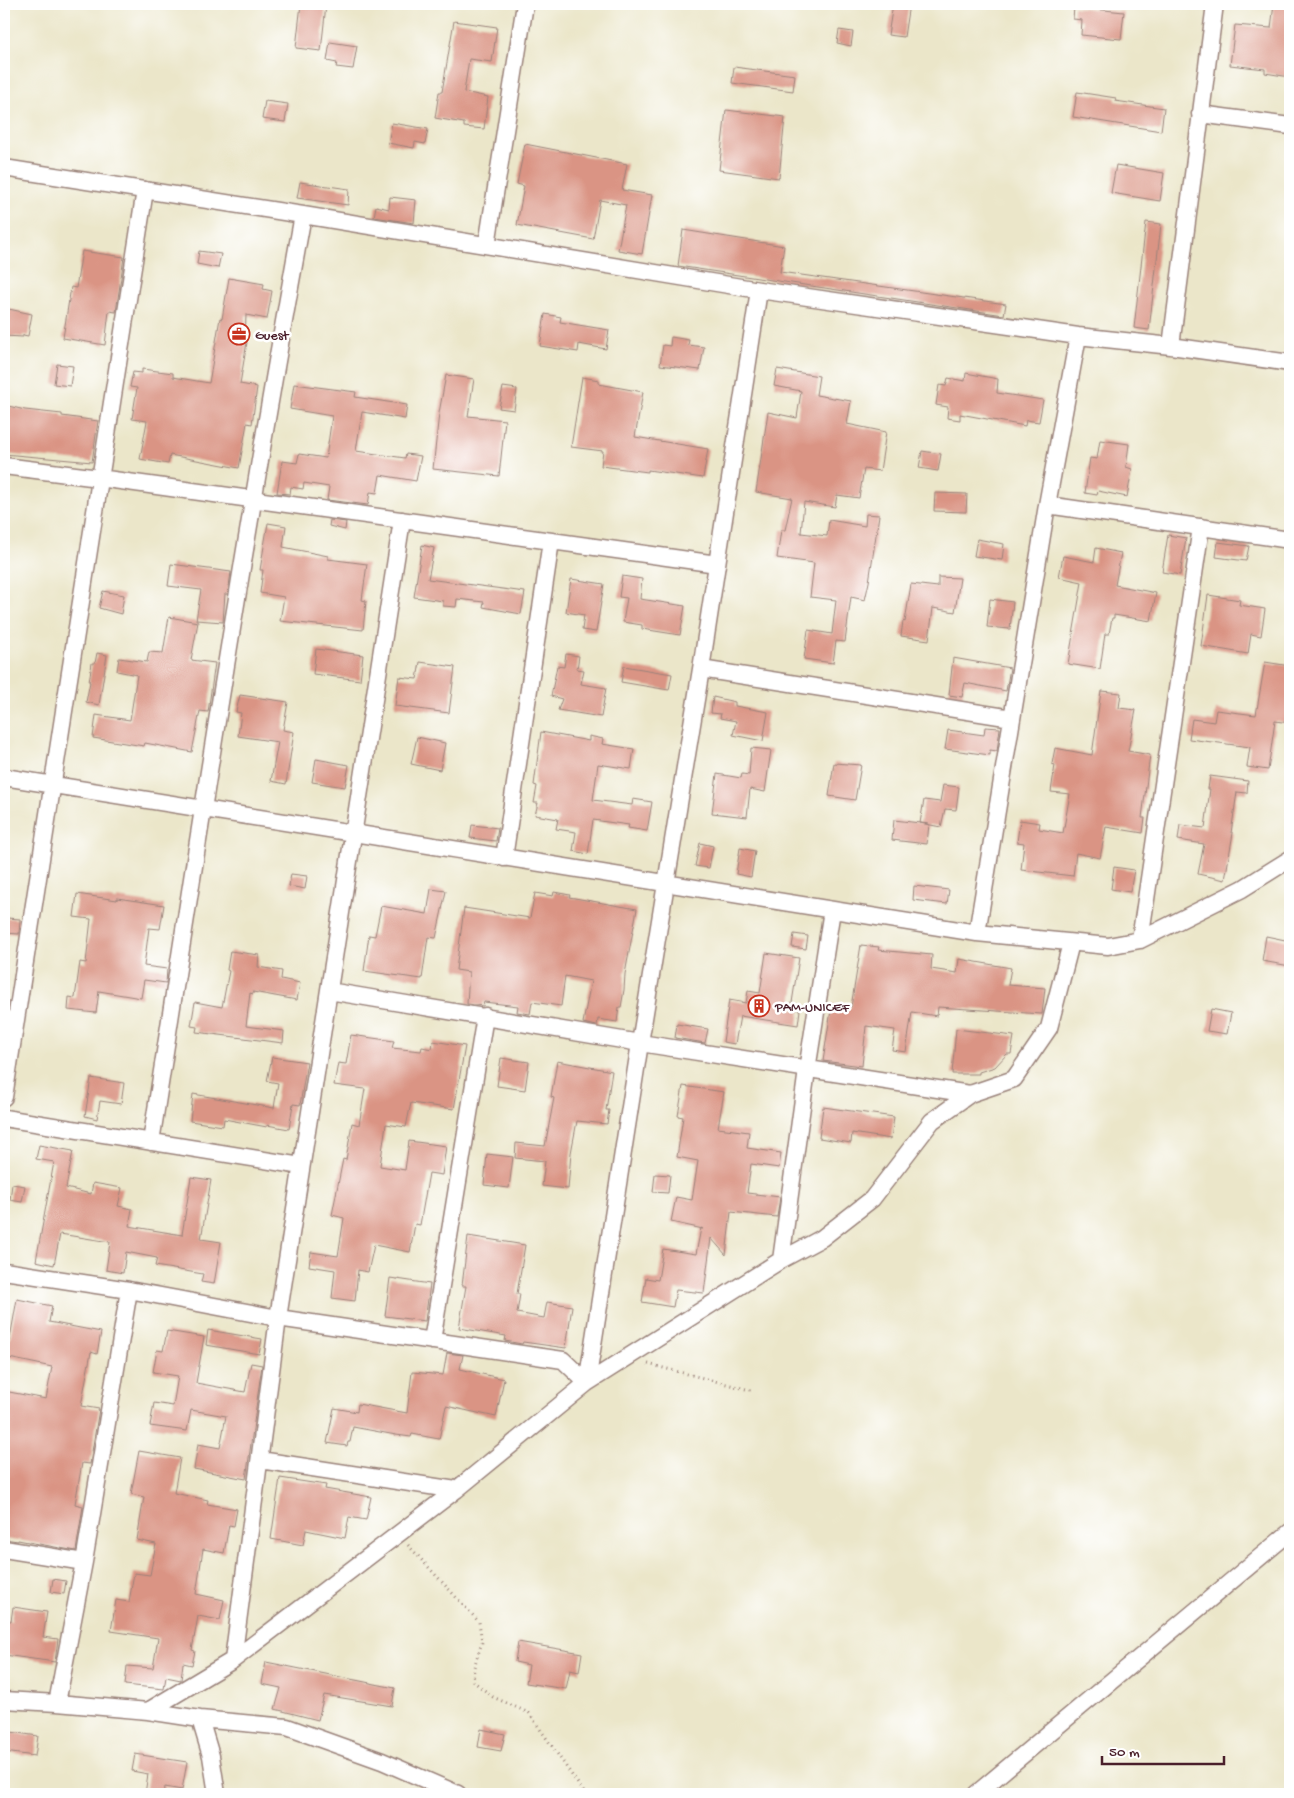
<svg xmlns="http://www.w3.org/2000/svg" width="1294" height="1798" font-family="'Gochi Hand',sans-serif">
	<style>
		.building { fill: #da9484 }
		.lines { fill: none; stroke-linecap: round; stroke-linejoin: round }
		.minor-casing { stroke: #9a827a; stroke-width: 19 }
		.path { stroke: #9a827a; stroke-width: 3; stroke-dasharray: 1 4; stroke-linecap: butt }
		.minor { stroke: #fff; stroke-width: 16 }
		.labels { text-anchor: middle; stroke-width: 5; stroke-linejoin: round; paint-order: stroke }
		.poi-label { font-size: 14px; fill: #4a1f2b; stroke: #fff; text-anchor: start }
	</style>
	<rect width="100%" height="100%" fill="#fff"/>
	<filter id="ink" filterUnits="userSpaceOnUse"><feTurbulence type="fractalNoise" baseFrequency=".02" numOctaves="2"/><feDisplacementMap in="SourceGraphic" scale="10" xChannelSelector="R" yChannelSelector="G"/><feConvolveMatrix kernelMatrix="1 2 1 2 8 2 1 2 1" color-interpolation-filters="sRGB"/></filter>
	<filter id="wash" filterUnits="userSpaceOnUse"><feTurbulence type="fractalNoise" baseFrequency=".0096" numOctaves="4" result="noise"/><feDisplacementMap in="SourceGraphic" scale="20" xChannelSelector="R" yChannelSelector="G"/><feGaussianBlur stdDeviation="1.12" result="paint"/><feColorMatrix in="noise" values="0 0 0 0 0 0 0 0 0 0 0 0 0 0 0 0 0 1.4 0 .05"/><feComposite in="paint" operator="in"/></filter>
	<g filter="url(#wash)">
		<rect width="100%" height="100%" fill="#ebe6c9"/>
		<g id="blocks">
			<path class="building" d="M301 4 326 5 321 51 296 48Z
				M893 4H909L904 37 888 35Z
				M1274 4H1290V77L1265 73V69L1230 65 1235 25 1271 28Z
				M1074 7 1124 12 1121 39 1081 35 1082 20 1073 19Z
				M454 21 497 27 492 62 469 59 464 92 488 97 484 129 464 127V123L435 118 439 92H442Z
				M839 30 853 32 851 46 837 43Z
				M330 42 357 46 353 69 336 67 337 63 327 61Z
				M734 67 795 75 793 91 732 83Z
				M1077 92 1116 98 1115 101 1164 108 1161 131 1073 117Z
				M265 101 288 104 285 122 262 119Z
				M726 110 785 117 779 178 719 170Z
				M392 123 428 129 425 144 415 142 414 148 388 143Z
				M525 144 627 164 622 190 652 195 642 254 618 250 626 205 600 200 593 239 517 225 524 186 517 184Z
				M1116 165 1164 173 1160 201 1111 193Z
				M300 182 349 189 348 205 297 198Z
				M390 197 416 200 414 223 374 217 376 206 389 209Z
				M1146 222 1161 224 1149 330 1134 328Z
				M683 230 784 246 780 272 1006 304 1004 315 678 266Z
				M82 251 124 257 116 312 109 311 105 345 63 338 71 287 76 288Z
				M199 251 221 254 218 268 197 264Z
				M229 278 264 284 263 289 272 291 267 319 246 315 245 342H247L240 384 257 387 252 424 247 423 239 468 170 455 168 464 140 459 147 421 132 419 137 388 130 387 133 372 142 373V369L173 373V377L209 383 220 318 222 319Z
				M4 308 32 314 28 336 23 335V337L4 336Z
				M545 314 561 317 560 322 609 330 606 349 579 344 578 352 540 346Z
				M671 337 689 340 688 345 704 347 700 370 660 365 663 345 670 346Z
				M57 364 73 366 70 386 54 384Z
				M777 369 819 376 816 395 851 401 847 424 886 432 880 471 864 469 859 498 837 495 835 507 804 502 801 533 827 536 829 520 865 526 866 514 879 515 869 582 865 600 851 597 845 642 836 641 833 663 804 659 808 630 832 634 836 600 810 597 814 563 777 558 781 530H785L792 498 756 492 768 412 797 418 801 391 774 386Z
				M966 373 998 379 997 393 1043 400 1039 422 1026 420 1025 426 960 414V420L947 418 948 407 936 405 939 385 946 386 948 378 965 381Z
				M446 375 474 379 468 416 505 420 499 476 433 469 439 413Z
				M582 377 599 380V384L643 392 635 437 708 449 703 478 648 470V472L601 466 603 451 571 447Z
				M294 384 356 392 355 397 407 405 405 419 362 412 356 451 405 458 406 454 421 456 416 481 380 475 377 493 370 492 368 505 327 500 329 487 304 483 303 489 291 487 290 494 277 493 282 461 297 463 299 454 326 458 332 416 290 409Z
				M503 387 517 389 514 410 499 408Z
				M4 405 25 410 62 414V416L98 421 92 462 4 454Z
				M1100 440 1129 444 1126 467 1132 469 1127 497 1098 491 1097 495 1085 493 1090 458 1097 459Z
				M922 451 941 454 938 471 919 468Z
				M935 493 967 494 966 512 934 511Z
				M330 520 346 522 345 530 329 526Z
				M268 523 286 526 283 547 328 556V559L367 564 362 600 366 601 363 630 280 621 284 597 260 593 263 570H260Z
				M1168 535 1186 538 1180 575 1162 572Z
				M977 539 1004 544 1002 560 974 556Z
				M1218 542 1249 546 1246 561 1216 557Z
				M422 545 434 548 428 579 525 592 521 614 483 607 484 602 457 599 456 607 443 606V601L414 597Z
				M1096 548 1121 553 1115 585 1156 593 1151 621 1114 615V618H1112L1109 634H1105L1100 669 1068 664 1082 582 1059 577 1063 556 1094 562Z
				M171 564 231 572 228 594H225L223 622 196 620 201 590 168 586Z
				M622 576 642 579 640 599 685 606 680 635 642 629V625L623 622 627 598 619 597Z
				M938 577 960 578 955 612 933 608 929 640 901 636 903 621 905 622 911 584 938 587Z
				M571 579 604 584 596 632 582 630 584 615 566 612Z
				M103 591 124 595 121 614 99 608Z
				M1208 595 1240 600 1239 605 1265 609 1261 636 1251 634 1248 654 1201 646Z
				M990 599 1013 602 1010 629 987 627Z
				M169 617 198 622 191 660 215 663 208 712 200 711 192 752 145 743 144 746 93 738 96 715 130 720 137 675 117 671 119 658 147 662 149 652 163 653Z
				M316 649 363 655 360 680 313 674Z
				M97 653 107 655 99 705 86 702 90 682H89L92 663H95Z
				M566 654 579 656 577 669 584 670 581 684 606 688 601 717 558 710 562 699 551 696 557 666 564 667Z
				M953 658 1010 668 1006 691 965 683 962 697 949 695Z
				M420 662 455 667 449 713 395 706 399 677 417 679Z
				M1265 662 1290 666V723L1275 721 1268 770 1247 767 1250 747 1189 739 1192 719 1214 722 1216 710 1256 715Z
				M624 666 672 674 669 690 621 682Z
				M1101 691 1121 693 1119 708 1136 710 1128 751 1150 755 1142 818H1145L1143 833 1106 827 1100 858 1076 853 1073 876 1021 870 1024 843 1017 842 1020 820 1040 823 1039 829 1063 833 1070 794 1051 792 1055 765 1052 764 1055 748 1092 755Z
				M240 695 288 702 283 730 294 732 286 784 271 781 278 742 238 736 241 713 236 712Z
				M713 697 735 702V706L768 712 763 741 733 735 736 721 720 718 721 714 711 713Z
				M985 727 1000 728 997 751 990 750V755L945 749 948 730 984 735Z
				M541 732 589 741V736L603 739 602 744 634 749 631 769 598 764 593 800 632 805 633 799 652 802 647 831 628 828 629 825 593 820 588 854 573 851 576 832 556 829 558 819 535 815 538 803H534L537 786 534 785Z
				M417 737 445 743 440 770 411 764Z
				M751 748 771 750 765 792 750 789 747 817 712 813 717 774 741 778 742 774 749 775Z
				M316 759 349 765 345 787 312 782Z
				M834 763 861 765 855 800 829 796Z
				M1210 776 1248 781 1247 793 1237 792 1231 833H1233L1225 880 1198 874 1204 844 1178 840 1180 825 1205 828 1210 789H1208Z
				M943 785 959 787 956 810 945 809 941 827 920 823 924 800 940 802Z
				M894 820 929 824 927 844 892 840Z
				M472 825 498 828 496 841 470 838Z
				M700 843 713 846 709 868 695 866Z
				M740 848 755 851 751 877 736 874Z
				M1114 867 1134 870 1130 892 1111 889Z
				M291 874 307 876 305 889 289 886Z
				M914 886 949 890 947 904 913 900Z
				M431 889 446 891 436 938 428 937 422 979 364 971 369 935 375 936 381 906 427 914Z
				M554 892 570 895 569 897 637 909 625 974 624 990 621 1007H619L617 1022 598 1019 597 1026 583 1023 591 981 565 976 561 1006 532 1002 530 1014 517 1012 518 1006 484 1002 483 1006 467 1004 469 972 456 970 464 908 530 918 535 893 553 896Z
				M77 894 117 900V898L164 905 160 929 149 928 144 966 167 969 166 983 144 980 141 998 99 991 96 1013 68 1010 69 997 75 998 80 962 86 963 91 919 74 917Z
				M7 918 20 919 19 934 5 933Z
				M794 934 808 936 806 949 792 947Z
				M1266 936 1290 941V966L1262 961Z
				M861 945 879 947 878 950 932 955 931 969 957 973 959 959 1011 968 1008 985 1045 988 1042 1014 938 1007 937 1016 912 1012 906 1052 892 1050 895 1030 866 1026 862 1066 823 1061 832 1004 851 1007Z
				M230 951 259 955 258 967 282 971 281 979 300 983 297 1000 253 992V994L250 993 246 1026 284 1031 283 1043 196 1032 197 1027 191 1026 195 1002 222 1007 229 971 227 970Z
				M766 953 799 958 791 1009 800 1010 798 1025 740 1016 735 1044 723 1042 729 1000 746 1003 748 991 760 993Z
				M1211 1009 1231 1013 1227 1034 1207 1031Z
				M677 1024 708 1029 705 1043 675 1038Z
				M956 1029 1014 1036 1011 1054H1007L995 1067 979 1072V1074H952Z
				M351 1035 394 1041 392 1048 421 1051 422 1047 432 1049 433 1041 465 1046 454 1109 411 1103 406 1127 386 1124 380 1166 405 1170 409 1141 446 1146 442 1175 429 1173 420 1225 415 1224 410 1252 374 1245 368 1272 358 1270 355 1301 332 1298 335 1270 309 1266 311 1252 338 1256 344 1218 332 1215 343 1159 346 1160 352 1123 359 1125 365 1089 334 1085 338 1063 346 1064Z
				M272 1057 307 1062 300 1105 293 1104 289 1129 267 1125V1127L224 1119 223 1126 190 1121 193 1094 274 1108 278 1083 267 1081Z
				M501 1058 529 1062 525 1090 497 1086Z
				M557 1061 612 1071 606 1110H609L607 1124 577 1121 571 1153 568 1189 542 1186 545 1161 515 1158 516 1143 545 1146 554 1098 551 1097Z
				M91 1078 124 1083 121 1104 100 1101 97 1119 85 1116Z
				M683 1086 724 1092 718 1128 749 1132 747 1148 781 1153 779 1168 751 1164 747 1193 780 1197 777 1217 731 1212 726 1255 711 1238 704 1293 676 1290 673 1307 642 1302 646 1278 658 1280 663 1249 696 1254 701 1228 703 1229 671 1222 676 1197 692 1200 698 1161 677 1157 683 1117 678 1116Z
				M823 1107 894 1117 891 1139 852 1133 851 1143 819 1138Z
				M39 1145 73 1151 66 1188 91 1194 93 1183 122 1188 118 1206 132 1209 129 1226 182 1235 191 1177 211 1180 201 1239 221 1242 214 1284 201 1282 203 1274 155 1266 157 1258 126 1252 123 1273 106 1270 110 1242 60 1234 54 1265 36 1261 54 1162 36 1159Z
				M487 1154 513 1157 509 1188 484 1185Z
				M655 1174 670 1175 668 1193 653 1192Z
				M12 1184 25 1186 22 1202 10 1200Z
				M468 1236 525 1245 517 1294H520L517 1313 544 1318 547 1302 572 1306 566 1348 523 1342 522 1344 505 1341 506 1336 459 1328 466 1286H462Z
				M390 1278 430 1284 425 1321 385 1316Z
				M17 1299 52 1306 49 1322 101 1332 97 1354 91 1352 81 1406 99 1409 90 1464 82 1463 75 1504 83 1506 76 1551 18 1540V1541L4 1539V1391L46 1399 52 1367 4 1357V1343L9 1344Z
				M208 1330 262 1339 259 1354 206 1345Z
				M167 1331 204 1337 196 1383 245 1392 251 1363 262 1365 246 1479 194 1469 198 1444 220 1448 226 1416 191 1410 187 1431 150 1426 154 1403 173 1406 178 1376 153 1372 157 1350 163 1351Z
				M447 1353 463 1355 460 1369 504 1379 496 1417 446 1406 439 1439 412 1434 411 1437 396 1435 353 1427 350 1442H348L347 1446 327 1443 334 1408 357 1412 358 1404 407 1413 412 1372 443 1375Z
				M139 1451 180 1458 174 1493 208 1500 207 1504 237 1509 234 1526 229 1525 224 1553 203 1549 196 1594 224 1600 220 1620 198 1616 192 1650 195 1651 192 1665 183 1663 181 1680 166 1677 164 1689 125 1685 127 1666 153 1668 158 1638 111 1631 116 1600 129 1602 134 1573 150 1575 156 1544 137 1540 144 1497 131 1494Z
				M280 1478 326 1485 325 1489 371 1497 366 1520 349 1517 345 1538 306 1530 303 1545 271 1539Z
				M53 1579 66 1581 64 1594 51 1592Z
				M13 1607 47 1612 43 1637 58 1639 55 1662 4 1655V1620L11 1621Z
				M518 1642 582 1653 579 1672 570 1670 566 1689 526 1683 529 1665 515 1662Z
				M266 1662 395 1688 392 1706 324 1695 318 1720 275 1709 281 1688 262 1684Z
				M481 1729 505 1734 501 1751 478 1747Z
				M4 1731 38 1736 35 1756 4 1752Z
				M135 1754 187 1762 182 1790 165 1787 164 1794H145L148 1774 132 1771Z"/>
		</g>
	</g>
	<g filter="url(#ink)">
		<use href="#blocks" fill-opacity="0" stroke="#9a827a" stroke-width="1"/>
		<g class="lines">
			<g class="minor-casing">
				<path id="minor" d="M1200 114 1290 126
					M4 168 303 215 759 290 1078 336 1171 346 1290 363
					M487 245 525 4
					M1171 346 1215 4
					M4 466 99 478 717 564
					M1047 505 1290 540
					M701 669 1012 718
					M4 777 977 933 1108 946 1140 940 1242 889 1290 859
					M504 858 551 541
					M977 933 1047 505 1078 336
					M1140 940 1201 527
					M329 991 640 1043 970 1094
					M4 1097 145 190
					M4 1118 301 1166
					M151 1142C199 832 247 523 303 215
					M781 1260 807 1070 832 910
					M4 1271 129 1290 278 1318 563 1360 587 1383
					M432 1341 485 1016
					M587 1383 640 1043 701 669 759 290
					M260 1460 456 1490
					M4 1549 84 1562
					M233 1660 278 1318 402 520
					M4 1700 57 1703 148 1711 200 1719 287 1727 382 1761 458 1794
					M57 1703 84 1562 129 1290
					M148 1711 233 1660 456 1490 587 1383 781 1260 822 1238 872 1199 932 1121 970 1094 1014 1079 1049 1028 1071 943
					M200 1719 211 1756 217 1794
					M976 1794 1290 1532"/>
			</g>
			<path class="path" d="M648 1364 754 1391
				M408 1545 479 1622 482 1642 474 1667 473 1681 493 1697 529 1713 585 1794"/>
			<use href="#minor" class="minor"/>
		</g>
	</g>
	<defs>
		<g id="office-ring" transform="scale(1.125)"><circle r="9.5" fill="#fff" stroke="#c8321e" stroke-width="1.5"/><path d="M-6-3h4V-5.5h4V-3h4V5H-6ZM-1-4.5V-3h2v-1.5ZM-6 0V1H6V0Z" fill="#c8321e"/></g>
		<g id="building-ring" transform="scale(1.125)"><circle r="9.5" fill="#fff" stroke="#c8321e" stroke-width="1.5"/><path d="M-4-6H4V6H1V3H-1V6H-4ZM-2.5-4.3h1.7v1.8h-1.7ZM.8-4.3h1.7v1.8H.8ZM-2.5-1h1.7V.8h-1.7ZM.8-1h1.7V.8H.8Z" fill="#c8321e"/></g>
	</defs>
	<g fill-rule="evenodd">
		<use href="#office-ring" x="239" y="334"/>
		<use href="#building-ring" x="759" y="1006"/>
	</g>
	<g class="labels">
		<g class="poi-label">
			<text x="255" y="339">Guest</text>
			<text x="775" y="1011">PAM-UNICEF</text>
		</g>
	</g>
	<rect width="1294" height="1798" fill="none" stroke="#fff" stroke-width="20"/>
	<path d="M1102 1756v8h122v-8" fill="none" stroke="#4a1f2b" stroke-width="2.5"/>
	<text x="1109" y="1756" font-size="15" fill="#4a1f2b" stroke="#ffffff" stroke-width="4" paint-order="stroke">50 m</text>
</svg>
